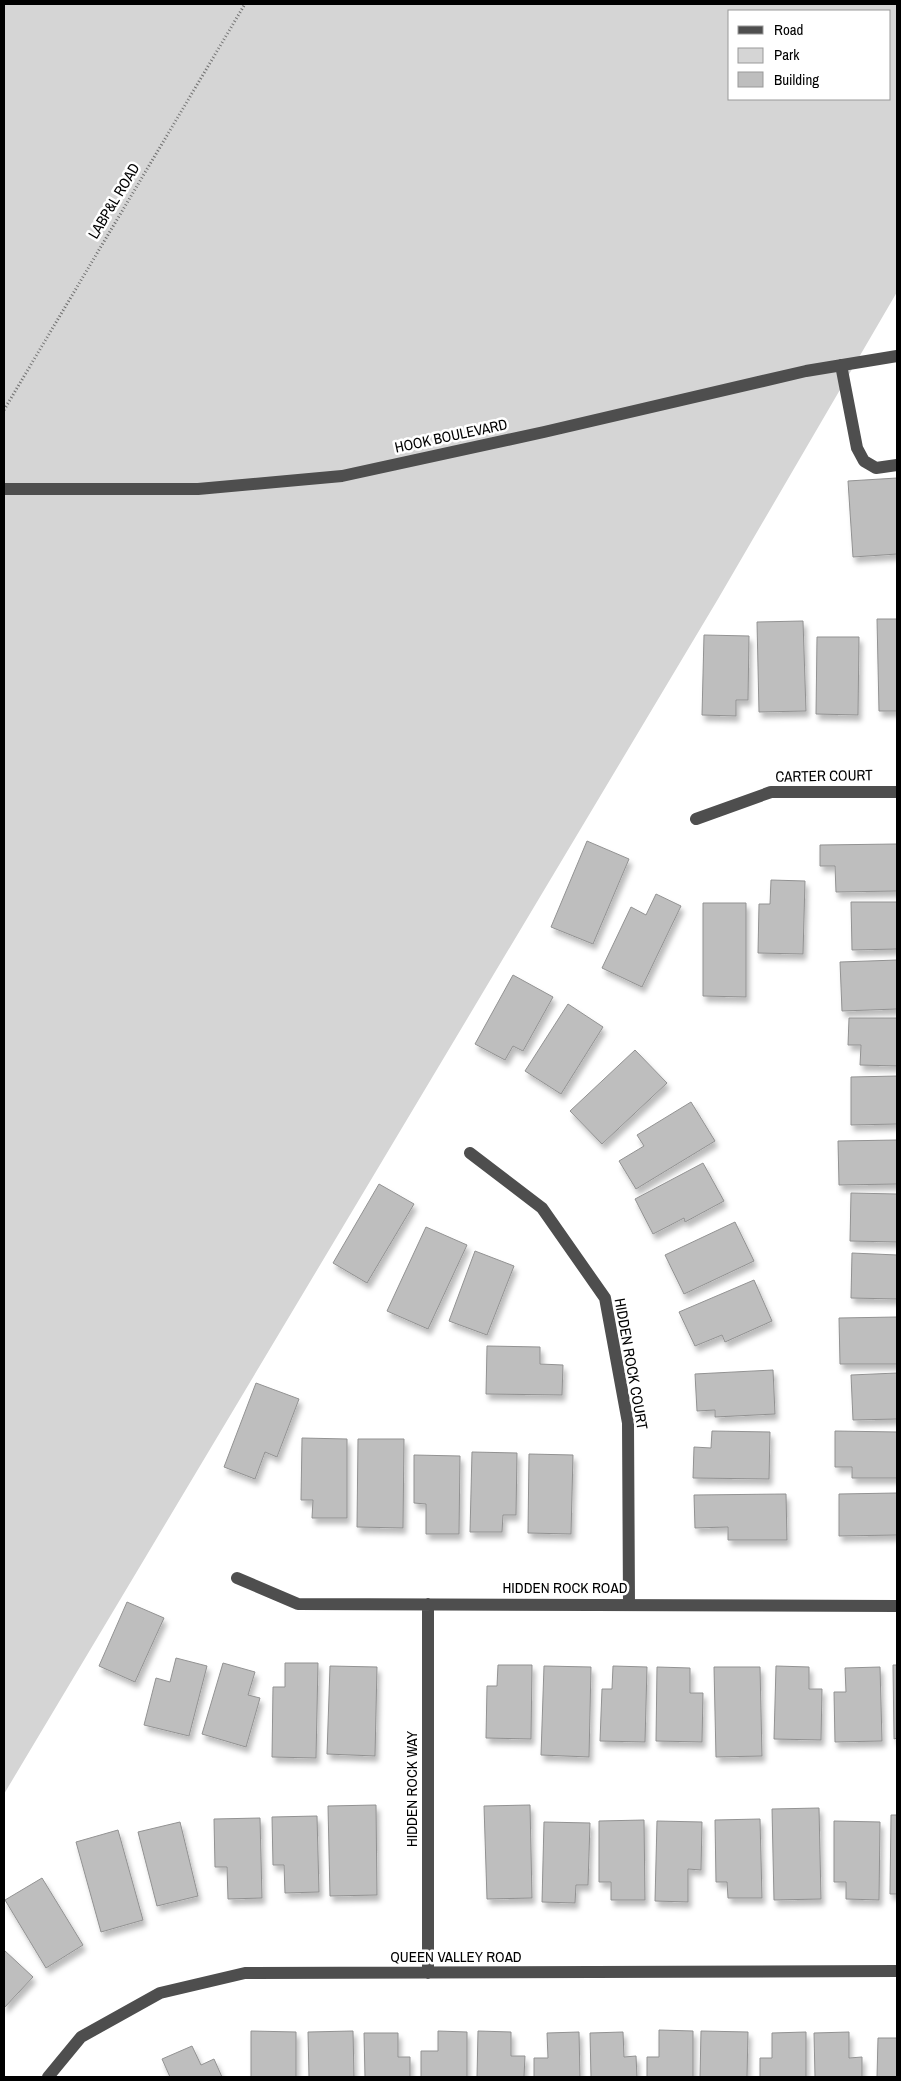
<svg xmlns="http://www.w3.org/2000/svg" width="901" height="2081" font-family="'Archivo Narrow',sans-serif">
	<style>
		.green { fill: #d5d5d5; fill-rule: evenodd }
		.building { fill: #bebebe; stroke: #929292; filter: url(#shadow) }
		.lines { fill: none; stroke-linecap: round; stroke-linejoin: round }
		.path { stroke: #707070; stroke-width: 3; stroke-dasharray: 1 2.5; stroke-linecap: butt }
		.minor { stroke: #4e4e4e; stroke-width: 12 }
		.labels { text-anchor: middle; stroke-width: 5; stroke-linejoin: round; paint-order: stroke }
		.street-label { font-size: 15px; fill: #000; stroke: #fff }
	</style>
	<defs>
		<filter id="shadow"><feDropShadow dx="3" dy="5.5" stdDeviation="2.5" flood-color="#0004"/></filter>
	</defs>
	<rect width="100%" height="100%" fill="#fff"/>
	<path class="green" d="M4 4H897V292L718 599 4 1794ZM730 11H890V99H730Z"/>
	<path class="building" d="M897 478V554L853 557 848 481Z
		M877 619H897V711H879Z
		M803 621 806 711 759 712 757 622Z
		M704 635 749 636 748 700H736V716L702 715Z
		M817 637H859L858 715 816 714Z
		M587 841 629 859 593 944 551 927Z
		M897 844V891L836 892 835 866H820V845Z
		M771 880 805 881 803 954 758 953 759 904H770Z
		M656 894 681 906 642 987 602 968 631 907 646 915Z
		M851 902H897V949L852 950Z
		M703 903H746V997L703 996Z
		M897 960V1009L842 1011 840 962Z
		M513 975 553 997 523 1051 513 1046 505 1060 475 1044Z
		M568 1004 603 1027 561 1094 525 1071Z
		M849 1018H897V1066L860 1065 861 1045H848Z
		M635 1050 667 1083 602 1144 570 1111Z
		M897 1076V1124L851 1125V1077Z
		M691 1102 715 1141 636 1189 619 1161 644 1146 637 1135Z
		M897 1140V1184L839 1185 838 1141Z
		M703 1163 724 1201 685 1222 684 1218 653 1234 635 1199Z
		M379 1184 414 1204 367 1283 333 1263Z
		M851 1193 897 1194V1242L850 1241Z
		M735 1222 754 1261 684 1294 665 1255Z
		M426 1227 467 1245 428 1329 387 1311Z
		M475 1251 514 1266 487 1335 449 1321Z
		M852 1253 897 1255V1299L851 1298Z
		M754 1280 772 1321 725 1342 722 1335 695 1346 679 1312Z
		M897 1317V1364H840L839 1318Z
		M487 1346 540 1347V1364L563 1365 562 1395 486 1394Z
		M773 1370 775 1414 715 1417V1410L697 1411 695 1374Z
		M897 1373V1419L853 1420 851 1375Z
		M256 1383 299 1399 277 1457 265 1452 255 1479 224 1467Z
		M712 1431 770 1432 769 1479 693 1478 694 1447 711 1448Z
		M835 1431 897 1432V1478H852V1467H835Z
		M302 1438 347 1439V1518H312L313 1500H301Z
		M358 1439H404L403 1528 357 1527Z
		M472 1452 517 1453 516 1515H503L502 1532H470Z
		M529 1454 573 1455 571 1534 528 1533Z
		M414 1455 460 1456 459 1534H426V1504L414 1503Z
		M897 1493V1535L839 1536V1494Z
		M786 1494 787 1540H728V1527L695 1528 694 1495Z
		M127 1602 164 1618 135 1682 99 1666Z
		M176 1658 207 1666 189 1736 144 1725 156 1678 170 1682Z
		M223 1663 255 1672 248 1695 260 1698 246 1747 202 1734Z
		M285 1663H318L316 1758 272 1757 273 1687H285Z
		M498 1665H532L531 1739 486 1738 487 1686H497Z
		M893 1665H897V1738L894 1739Z
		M330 1666 377 1667 375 1756 327 1754Z
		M544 1666 591 1667 589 1757 541 1755Z
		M613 1666 647 1667 645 1742 600 1741 602 1689H612Z
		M776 1666 809 1667V1689H822L821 1740 774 1739Z
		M657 1667 690 1668V1693H703L702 1742 656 1741Z
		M714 1667H760L762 1756 716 1757Z
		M880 1667 882 1741 835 1742 834 1692H846L845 1668Z
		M376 1805 377 1895 330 1896 328 1806Z
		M530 1805 532 1898 487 1899 484 1806Z
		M819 1808 821 1899 774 1900 772 1809Z
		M891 1815H897V1894H890Z
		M317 1816 319 1892 285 1893 284 1865H273L272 1817Z
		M260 1818 262 1898 228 1899 227 1867H215L214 1819Z
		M760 1819 762 1898H728L727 1882H716L715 1820Z
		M644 1820 645 1900H611V1882H599V1821Z
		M657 1821 702 1822 701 1870 688 1869V1902L655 1901Z
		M834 1821 880 1822 879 1900 846 1899V1882H834Z
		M180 1822 198 1896 157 1906 138 1832Z
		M544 1822 590 1823 588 1885H576L575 1903 542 1902Z
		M118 1830 143 1920 101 1932 76 1842Z
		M42 1878 83 1945 46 1968 5 1900Z
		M4 1950 33 1977 4 2008Z
		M659 2030 693 2031V2077H647V2057H659Z
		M251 2031 296 2032V2077H251Z
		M353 2031 354 2077H309L308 2032Z
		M438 2031 467 2032V2077H421V2051H438Z
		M478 2031 511 2032V2056H525L524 2077H477Z
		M701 2031 748 2032 747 2077H700Z
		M579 2032 580 2077H534V2058H548L547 2033Z
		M623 2032 624 2057 636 2056 637 2077H591L590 2033Z
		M806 2032V2077H760V2058H772V2033Z
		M849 2032V2058L862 2057V2077H815L814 2033Z
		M364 2033H398V2057H410V2077H365Z
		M878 2038H897V2077H877Z
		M192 2046 201 2065 214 2059 222 2077H170L162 2059Z"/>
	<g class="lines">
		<path class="path" d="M4 410 245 4"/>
		<path class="minor" d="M841 365 857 448 864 461 876 468 897 465
			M4 489H198L342 476 544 432 806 371 897 356
			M696 819 771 792H897
			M470 1153 542 1208 605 1298 628 1423 629 1605
			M237 1578 298 1604 897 1606
			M428 1973V1604
			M48 2077 81 2037 160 1993 245 1973 897 1971"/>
	</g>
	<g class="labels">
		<g class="street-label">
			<text transform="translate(114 201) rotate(-59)" y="5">LABP&amp;L ROAD</text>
			<text transform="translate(451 436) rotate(-12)" y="5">HOOK BOULEVARD</text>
			<text transform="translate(824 776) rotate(-1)" y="5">CARTER COURT</text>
			<text transform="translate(631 1364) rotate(80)" y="5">HIDDEN ROCK COURT</text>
			<text x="565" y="1593">HIDDEN ROCK ROAD</text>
			<text transform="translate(412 1789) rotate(-90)" y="5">HIDDEN ROCK WAY</text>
			<text x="456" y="1962">QUEEN VALLEY ROAD</text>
		</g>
	</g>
	<rect width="901" height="2081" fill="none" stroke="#000000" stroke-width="10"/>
	<rect x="728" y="10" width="162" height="90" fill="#ffffff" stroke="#999999"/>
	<rect x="738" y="26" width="25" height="8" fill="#4e4e4e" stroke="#999999"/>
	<text x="774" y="35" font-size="15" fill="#000000">Road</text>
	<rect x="738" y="48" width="25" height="15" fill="#d5d5d5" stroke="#999999"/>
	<text x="774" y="60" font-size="15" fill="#000000">Park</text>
	<rect x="738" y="72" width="25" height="15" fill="#bebebe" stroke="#999999"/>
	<text x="774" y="85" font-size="15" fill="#000000">Building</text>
</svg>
